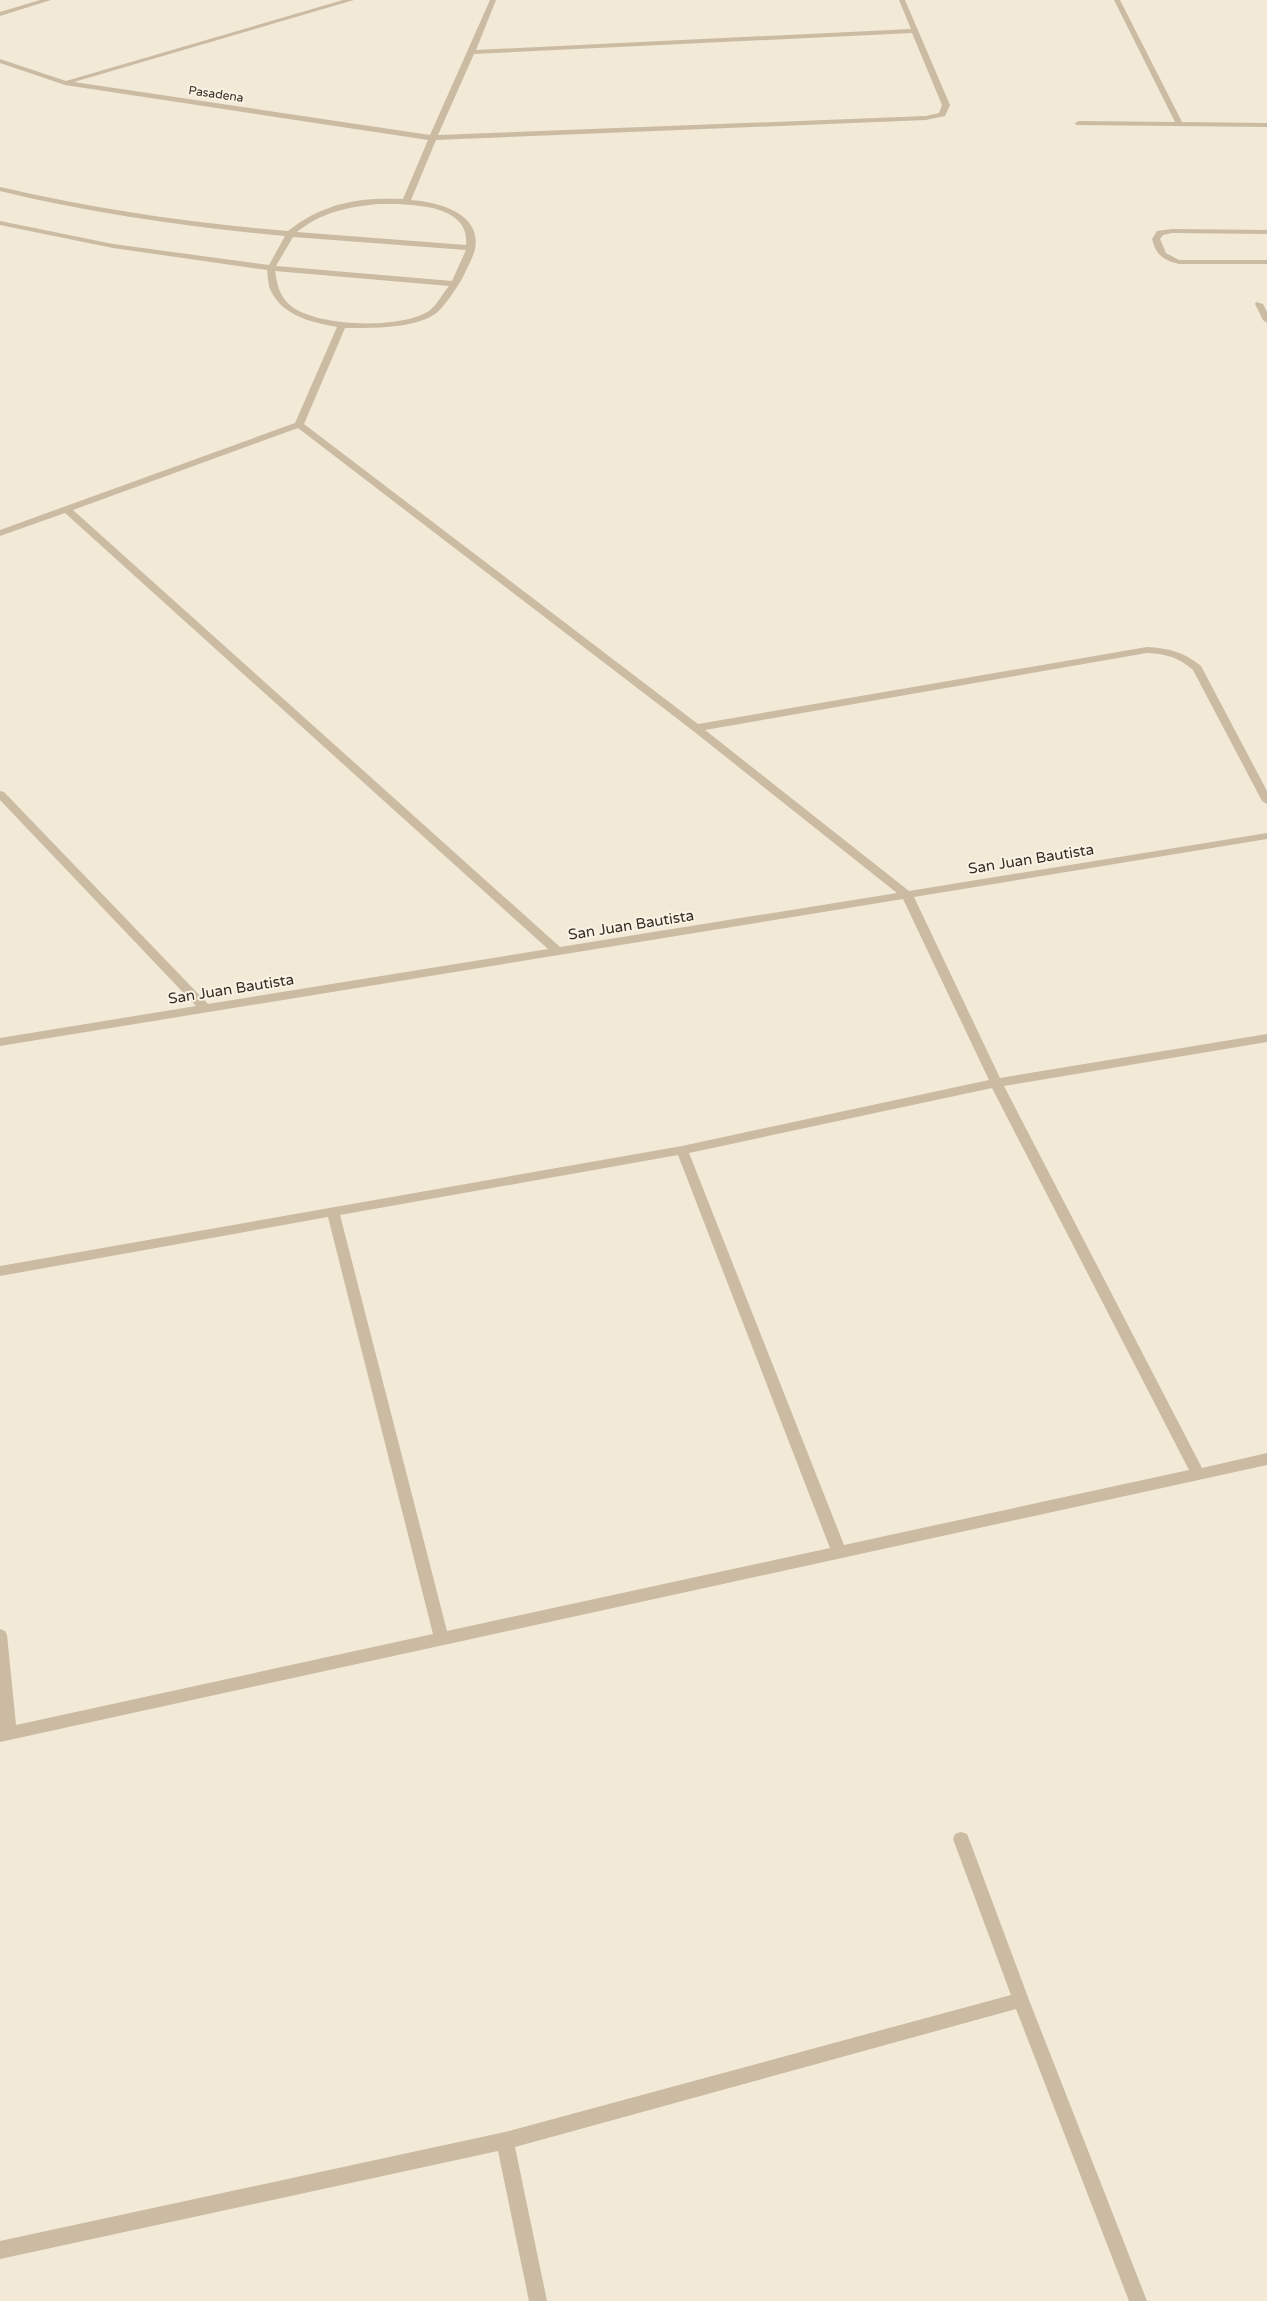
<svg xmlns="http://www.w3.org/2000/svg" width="1267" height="2301" font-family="'Varela Round',sans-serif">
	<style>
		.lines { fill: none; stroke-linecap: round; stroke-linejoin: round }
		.minor { fill: #cbbba3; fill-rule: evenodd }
		.tertiary { fill: #cbbba3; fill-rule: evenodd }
		.labels { text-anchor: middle; stroke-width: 4; stroke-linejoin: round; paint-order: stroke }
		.far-street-label { font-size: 12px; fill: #352c25; stroke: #faf3e3 }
		.street-label { font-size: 15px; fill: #352c25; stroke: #faf3e3 }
	</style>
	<rect width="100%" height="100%" fill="#f2e9d7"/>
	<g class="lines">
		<path class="minor" d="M40 0H51L0 16V12Z
			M343 0H354L74 82 430 135 490 0H496L476 50 911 29 899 0H905L950 105 945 116 926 120 436 140 411 200C438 202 482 213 475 249 473 258 467 268 463 277 458 286 444 308 435 314 413 329 371 328 345 328L304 424 698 724 1147 647C1168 648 1184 652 1201 666L1267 791V804L1262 801 1193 670C1178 657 1166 654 1147 653L705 730 909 891 1267 833V839L914 897 1000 1078 1267 1034V1042L1004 1086 1202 1468 1267 1453V1465L0 1742V1629L5 1631 7 1635 16 1725 433 1634 328 1217 0 1276V1266L682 1146 989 1080 903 899 0 1046V1038L196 1006 0 800V791L4 792 208 1004 548 949 65 513 0 536V530L295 423 337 327C311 322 282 316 270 289 268 284 268 276 267 270L113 248 0 225V221L113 244 269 265 285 236C189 227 94 214 0 191V187C95 209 191 223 288 231 323 203 359 197 403 199L428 140 65 85 0 63V59L66 81ZM912 33 942 105 939 113 926 116 438 135 474 54ZM379 204C407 204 471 203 466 245L297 232C322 212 347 207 379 204ZM293 237 466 250 452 281 276 266ZM275 271 449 286C443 293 437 305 430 310 404 330 314 327 290 305 279 296 277 283 275 271ZM298 428 692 730 897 893 560 947 73 510ZM992 1088 1189 1470 844 1545 689 1153ZM678 1155 830 1548 447 1631 340 1215Z
			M1114 0H1120L1182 122 1267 123V127L1076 125 1075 123 1079 121 1175 122Z
			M1256 302 1263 304 1267 312V323L1263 320 1255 304Z
			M961 1832 967 1834 969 1839 1029 2000 1147 2301H1129L1016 2009 515 2147 547 2301H529L498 2151 0 2259V2241L505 2132 1011 1995 953 1839 955 1834Z"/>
		<path class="tertiary" d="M1172 229 1267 230V234L1172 233 1163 235 1160 239 1166 253 1179 260H1267V264H1179C1163 260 1156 255 1152 239L1157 231Z"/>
	</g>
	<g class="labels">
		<g class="far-street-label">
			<text transform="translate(216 94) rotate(8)" y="4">Pasadena</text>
		</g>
		<g class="street-label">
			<text transform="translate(1031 859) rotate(-9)" y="5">San Juan Bautista</text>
			<text transform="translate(631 925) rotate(-9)" y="5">San Juan Bautista</text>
			<text transform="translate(231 989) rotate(-9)" y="5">San Juan Bautista</text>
		</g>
	</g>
</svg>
